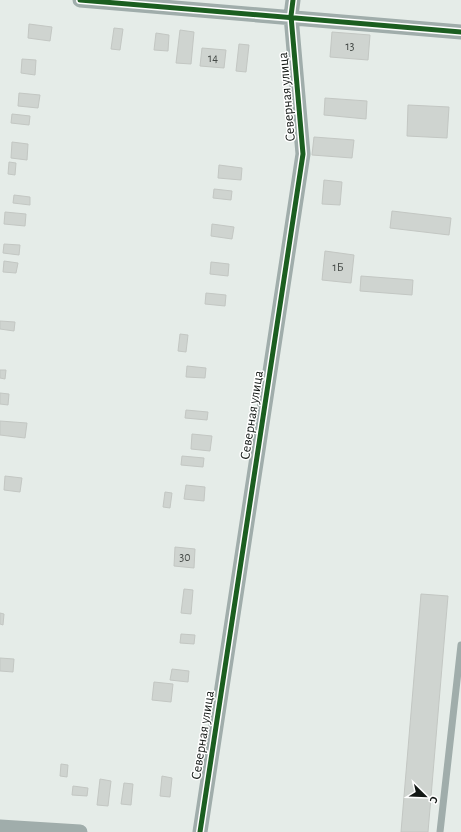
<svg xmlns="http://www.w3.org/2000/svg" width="461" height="832" font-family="'Alegreya Sans',sans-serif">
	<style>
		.building { fill: #cfd4d0; stroke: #c3c7c3 }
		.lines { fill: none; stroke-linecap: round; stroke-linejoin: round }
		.lane { stroke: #a0adab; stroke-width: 7 }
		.street { stroke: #a0adab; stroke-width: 15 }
		.cycleway-casing { stroke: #fff; stroke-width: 8 }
		.cycleway { stroke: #1b5e20; stroke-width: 5 }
		.labels { text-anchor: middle; stroke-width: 3; stroke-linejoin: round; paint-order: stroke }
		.number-label { font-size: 12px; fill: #434845 }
		.street-label { font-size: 14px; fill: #121714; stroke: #fff }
	</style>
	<rect width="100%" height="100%" fill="#e5ece8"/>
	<path class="building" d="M29 24 52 27 50 41 28 38Z
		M114 28 123 29 120 50 111 49Z
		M180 30 194 32 191 64 176 63Z
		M332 32 370 35 368 60 330 57Z
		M156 33 169 35 168 51 154 50Z
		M239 44 249 45 246 72 236 71Z
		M202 48 226 50 224 68 200 66Z
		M22 59 36 60 35 75 21 73Z
		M19 93 40 95 38 108 18 106Z
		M325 98 367 101 366 119 324 115Z
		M408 105 449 107 447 138 407 136Z
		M12 114 30 116 29 125 11 123Z
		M314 137 354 140 352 158 312 155Z
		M12 142 28 144 27 160 11 158Z
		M9 162 16 163 15 175 8 174Z
		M219 165 242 168 241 180 218 178Z
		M324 180 342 182 340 205 322 204Z
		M214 189 232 191 231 200 213 198Z
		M14 195 30 197V205L13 203Z
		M392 211 451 218 449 235 390 228Z
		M5 212 26 214 25 226 4 224Z
		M212 224 234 227 232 239 211 236Z
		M4 244 20 245 19 255 3 253Z
		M325 251 354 255 351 283 322 280Z
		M4 261 18 263 16 273 3 272Z
		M211 262 229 264 228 276 210 274Z
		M361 276 413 280 412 295 360 291Z
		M206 293 226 295 225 306 205 304Z
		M0 321 15 322 14 331 0 329Z
		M180 334 188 335 186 352 178 351Z
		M187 366 206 368 205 378 186 377Z
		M0 370H6L5 379 0 378Z
		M0 393 9 394 8 405 0 404Z
		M186 410 208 412 207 420 185 418Z
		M0 421 27 423 25 438 0 435Z
		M192 434 212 436 210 451 191 449Z
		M182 456 204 458 203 467 181 465Z
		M5 476 22 478 20 492 4 490Z
		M186 485 205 487 204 501 184 499Z
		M165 492 172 493 170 508 163 507Z
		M175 547 195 549 194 568 174 566Z
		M184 589 193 590 191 614 181 613Z
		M421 594 448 596 428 832H401Z
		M0 613 4 614 3 625 0 624Z
		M181 634 195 635 194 644 180 643Z
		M0 658 14 659 13 672 0 671Z
		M172 669 189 671 188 682 170 680Z
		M154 682 173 684 171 702 152 700Z
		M61 764 68 765 67 777 60 776Z
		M162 776 172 778 170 797 160 796Z
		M100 779 111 781 108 806 97 805Z
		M124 783 133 784 131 805 121 804Z
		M73 786 88 788 87 796 72 795Z"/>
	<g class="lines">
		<path class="lane" d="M440 832 461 645"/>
		<path class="street" d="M80 0 461 32
			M0 827 80 832
			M200 832 303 154 291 16 293 0"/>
		<g class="cycleway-casing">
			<path id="cycleway" d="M80 0 461 32
				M200 832 303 154 291 16 293 0"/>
		</g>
		<use href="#cycleway" class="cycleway"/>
	</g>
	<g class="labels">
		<g class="number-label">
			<text x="350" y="50">13</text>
			<text x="213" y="62">14</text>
			<text x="338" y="271">1Б</text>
			<text x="185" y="561">30</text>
		</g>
		<g class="street-label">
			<text transform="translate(286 97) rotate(-95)" y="5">Северная улица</text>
			<text transform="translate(251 415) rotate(-81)" y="5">Северная улица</text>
			<text transform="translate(202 735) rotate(-81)" y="5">Северная улица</text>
		</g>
	</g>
	<g transform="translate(425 796) rotate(113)" stroke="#ffffff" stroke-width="3" paint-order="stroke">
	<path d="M0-3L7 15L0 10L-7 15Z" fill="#121714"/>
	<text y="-6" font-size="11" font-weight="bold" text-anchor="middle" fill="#121714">С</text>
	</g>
</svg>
